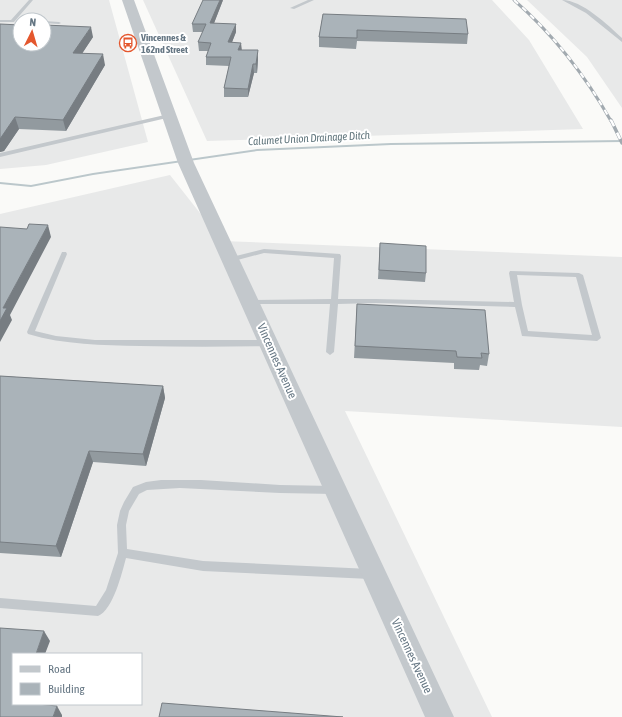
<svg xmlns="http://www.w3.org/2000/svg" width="622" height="717" font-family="'Asap Condensed',sans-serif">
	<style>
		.built { fill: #e8e9e9; fill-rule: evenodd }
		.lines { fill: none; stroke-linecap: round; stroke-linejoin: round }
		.stream { fill: #bbc7cb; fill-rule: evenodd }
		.service { fill: #c3c8cc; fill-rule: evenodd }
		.tertiary { fill: #c3c8cc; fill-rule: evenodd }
		.rail-far1-casing { stroke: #a2aab0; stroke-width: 3 }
		.rail-casing { stroke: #a2aab0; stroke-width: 3.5 }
		.rail-far1 { stroke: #fff; stroke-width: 2; stroke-dasharray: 5.5; stroke-linecap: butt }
		.rail { stroke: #fff; stroke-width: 2.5; stroke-dasharray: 7; stroke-linecap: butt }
		.wall { fill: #929a9f }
		.shaded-wall { fill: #777d82 }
		.building { fill: #aab3b9; stroke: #777d82 }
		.labels { text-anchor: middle; stroke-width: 4; stroke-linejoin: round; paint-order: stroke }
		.far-poi-label { font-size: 10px; font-weight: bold; fill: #657683; stroke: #fff; text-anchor: start }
		.far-water-label { font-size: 11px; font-style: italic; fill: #60757c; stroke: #fff }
		.street-label { font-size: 12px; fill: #657683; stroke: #fff }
	</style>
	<rect width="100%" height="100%" fill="#fafaf8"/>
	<path class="built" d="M0 0H109L148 142 46 165 0 169ZM20 20H44V44H20Z
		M143 0H492L529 40 583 129 207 141Z
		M527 0H622V108L587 57Z
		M170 175 222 241 622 257V427L345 411 492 717H0V214ZM13 654H141V704H13Z"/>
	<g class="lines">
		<path class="stream" d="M622 140V142L391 145 257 151 93 175 31 187 0 184V182L31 185 93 173 257 149 391 143Z"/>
		<path class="service" d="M29 0H33L14 22H0V20H11Z
			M308 0H314L294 9 290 8Z
			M562 0C582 0 608 25 622 38V42L586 13Z
			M44 21 59 22 61 23 59 24 44 23Z
			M169 114 171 115V117L0 157V153Z
			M264 249 340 254 341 256 338 299H376L514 302 509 273 510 271 579 273 583 275 601 338 597 341 522 336 515 307 376 303 338 304 334 352 330 355 326 352 330 304H251L247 302 251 300 331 299 334 258 264 253 230 262 226 260 228 258ZM517 275 576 277 592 335 528 331 522 305Z
			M62 252H66L67 254 35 331 56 336 95 340H268L272 343 268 346C225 347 183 347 140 346 102 345 65 345 28 334L27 332Z
			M161 480H201L280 485 333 486 336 487 338 490 336 493 333 494 280 493 180 488 147 490 139 494 129 511 126 525 127 549 203 561 370 569 374 571 375 574 374 577 370 579 203 571 126 558C122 573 113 610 98 616L0 608V598L96 606 106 590 118 553 117 525 120 511 124 502 133 487 146 482Z"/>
		<path class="tertiary" d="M122 0H134L194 163 454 717H425L178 163Z"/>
		<g class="rail-far1-casing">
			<path id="rail-far1" d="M514 0C554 35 585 75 611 121"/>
		</g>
		<g class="rail-casing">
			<path id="rail" d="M611 120 622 143"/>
		</g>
		<use href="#rail-far1" class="rail-far1"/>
		<use href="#rail" class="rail"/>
	</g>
	<path class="wall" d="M223 0 214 23 236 32 232 42 241 50 258 59 257 73H254L248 97H224V88L229 66 206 65V57L208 51H199L198 42 203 32H193L192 24Z
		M323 14 468 34 467 44 357 41 356 49 319 47V37Z
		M0 24 93 37 82 53 105 65 66 131 19 129 4 151 0 152Z
		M380 243 426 273 425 282 378 279Z
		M357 304 489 354 487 366 480 365 479 370 454 369V363L354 358Z
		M0 376 163 386 165 398 146 466 93 462 61 557 0 553Z"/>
	<path class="shaded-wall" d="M220 0H223L211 31 210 23Z
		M236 24V32L229 50 228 42Z
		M91 27 93 37 76 63 73 53Z
		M241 43 242 51 238 50Z
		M258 50V59L257 73 256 64Z
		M103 54 105 65 66 131 63 120Z
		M253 64 254 73 248 97V89Z
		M15 117 19 129 4 151 0 152V139Z
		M48 225 51 237 10 315 12 320 0 342V321L3 308Z
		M163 386 165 398 146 466 143 454Z
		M89 451 93 462 61 557 56 546Z
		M44 631 50 641 45 654H36Z
		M57 706 62 715V717H53Z"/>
	<path class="building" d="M203 0H220L210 23 236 24 228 42 241 43 238 50H258L256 64H253L248 89 224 88 231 57H206L211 43 198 42 206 24H192Z
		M323 14 466 19 468 34 357 30V38L319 37Z
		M0 24 20 25V44H44V25L91 27 73 53 103 54 63 120 15 117 0 139Z
		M29 224 48 225 3 308H7L0 321V227L27 229Z
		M380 243 426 246V273L379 270Z
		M357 304 485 310 489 354 481 353 482 358 457 357 456 351 355 346Z
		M0 376 163 386 143 454 89 451 56 546 0 542Z
		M0 628 44 631 36 654H13V704H37L57 706 53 717H0Z
		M162 703 343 717H159Z"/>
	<defs>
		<g id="bus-ring" transform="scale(0.9)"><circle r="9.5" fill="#fff" stroke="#e4572e" stroke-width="1.5"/><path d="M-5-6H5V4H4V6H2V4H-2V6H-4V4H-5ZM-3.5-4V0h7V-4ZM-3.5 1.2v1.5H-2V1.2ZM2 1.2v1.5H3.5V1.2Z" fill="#e4572e"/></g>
	</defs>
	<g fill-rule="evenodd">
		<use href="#bus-ring" x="128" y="43"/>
	</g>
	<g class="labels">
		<g class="far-poi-label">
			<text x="141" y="41">Vincennes &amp;<tspan x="141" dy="12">162nd Street</tspan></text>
		</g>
		<g class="far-water-label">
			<text transform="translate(309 138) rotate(-3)" y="4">Calumet Union Drainage Ditch</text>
		</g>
		<g class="street-label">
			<text transform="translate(277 361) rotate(66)" y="4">Vincennes Avenue</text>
			<text transform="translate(412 656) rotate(65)" y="4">Vincennes Avenue</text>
		</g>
	</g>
	<rect x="12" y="653" width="130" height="52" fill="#ffffff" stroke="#c1c8cd"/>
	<rect x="20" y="666" width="20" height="6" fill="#c3c8cc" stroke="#c1c8cd"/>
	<text x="48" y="673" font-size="12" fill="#657683">Road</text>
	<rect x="20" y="683" width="20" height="12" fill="#aab3b9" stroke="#c1c8cd"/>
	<text x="48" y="693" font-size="12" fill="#657683">Building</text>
	<g transform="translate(32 32) rotate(5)"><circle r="19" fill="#ffffff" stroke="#c1c8cd"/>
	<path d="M0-3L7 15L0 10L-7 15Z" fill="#e4572e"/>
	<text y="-6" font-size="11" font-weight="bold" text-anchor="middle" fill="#657683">N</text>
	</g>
</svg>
